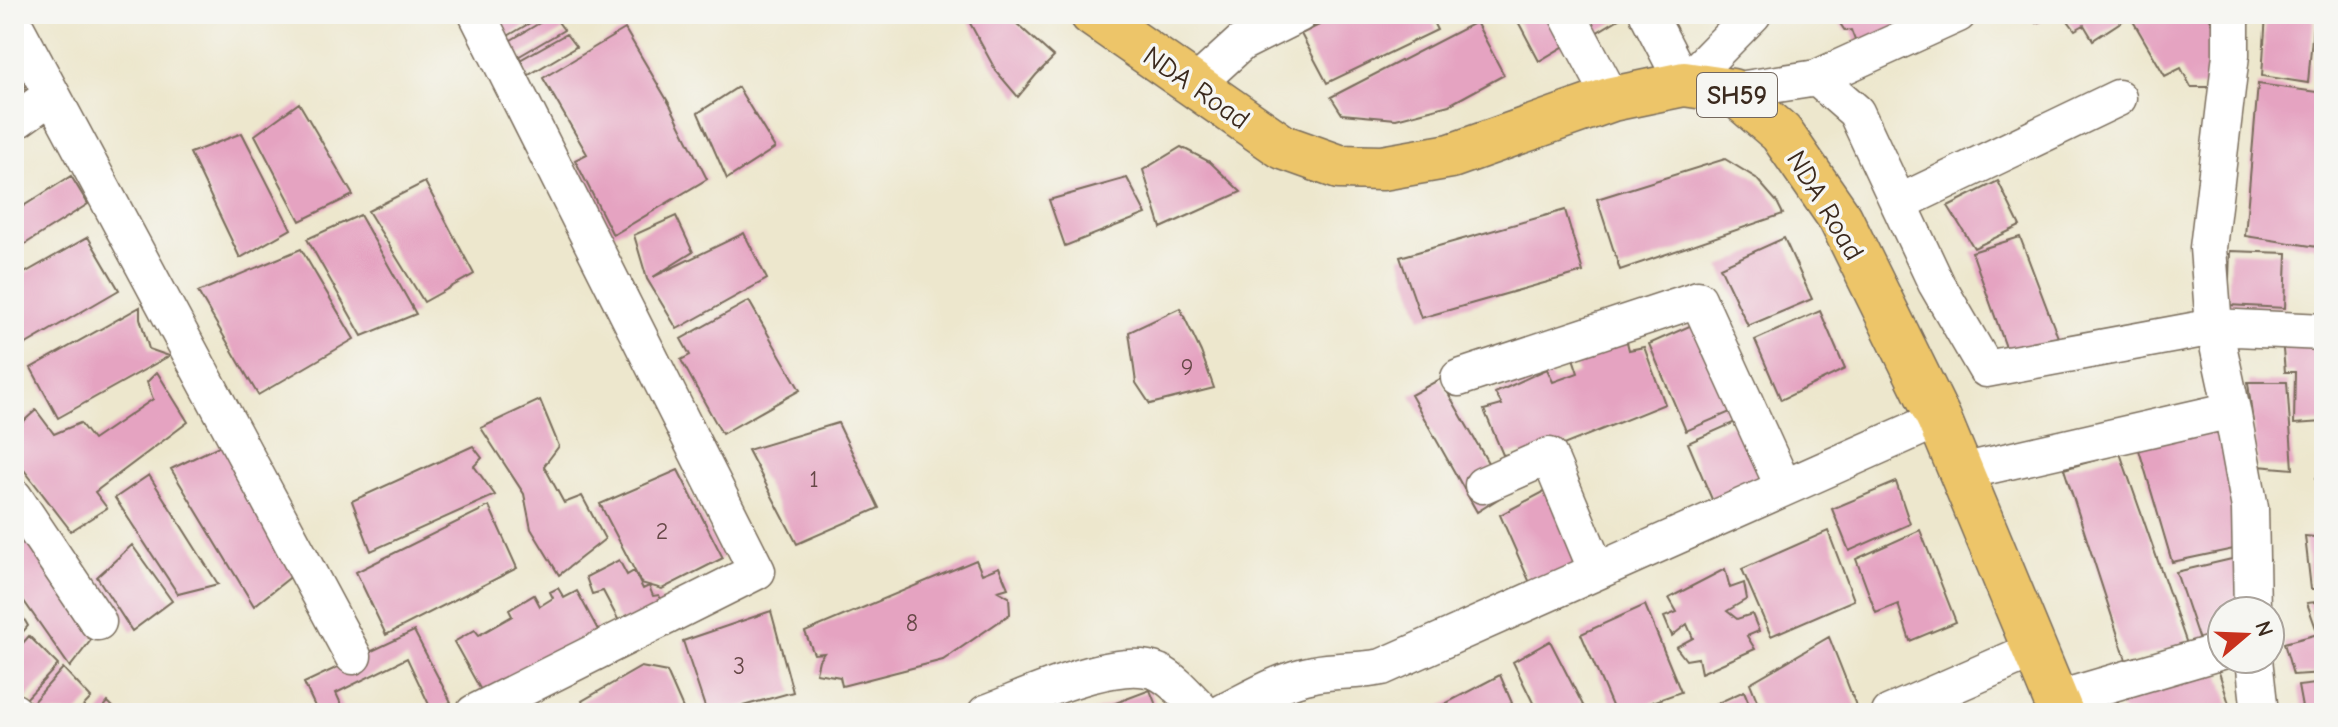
<svg xmlns="http://www.w3.org/2000/svg" width="2338" height="727" font-family="'Comic Neue',sans-serif">
	<style>
		.building { fill: #e5a3c1 }
		.lines { fill: none; stroke-linecap: round; stroke-linejoin: round }
		.minor-casing { stroke: #796c5b; stroke-width: 39 }
		.primary-casing { stroke: #796c5b; stroke-width: 47 }
		.minor { stroke: #fff; stroke-width: 36 }
		.primary { stroke: #edc569; stroke-width: 44 }
		.labels { text-anchor: middle; stroke-width: 7; stroke-linejoin: round; paint-order: stroke }
		.number-label { font-size: 24px; fill: #664847 }
		.shield { fill: #f6f6f2; stroke: #73675e; stroke-width: 2 }
		.shield-label { font-size: 26px; font-weight: bold; fill: #3b2a1e }
		.street-label { font-size: 28px; fill: #3b2a1e; stroke: #f6f6f2 }
	</style>
	<rect width="100%" height="100%" fill="#f6f6f2"/>
	<filter id="ink" filterUnits="userSpaceOnUse"><feTurbulence type="fractalNoise" baseFrequency=".0125" numOctaves="2"/><feDisplacementMap in="SourceGraphic" scale="16" xChannelSelector="R" yChannelSelector="G"/><feConvolveMatrix kernelMatrix="1 2 1 2 8 2 1 2 1" color-interpolation-filters="sRGB"/></filter>
	<filter id="wash" filterUnits="userSpaceOnUse"><feTurbulence type="fractalNoise" baseFrequency=".006" numOctaves="4" result="noise"/><feDisplacementMap in="SourceGraphic" scale="32" xChannelSelector="R" yChannelSelector="G"/><feGaussianBlur stdDeviation="1.8" result="paint"/><feColorMatrix in="noise" values="0 0 0 0 0 0 0 0 0 0 0 0 0 0 0 0 0 1.4 0 .05"/><feComposite in="paint" operator="in"/></filter>
	<g filter="url(#wash)">
		<rect width="100%" height="100%" fill="#ede7cd"/>
		<g id="blocks">
			<path class="building" d="M497 14H545L501 40Z
				M965 14H1006L1054 57 1036 75 1018 97 996 71Z
				M1223 14H1285L1236 37Z
				M1341 14H1429L1437 30 1327 83 1301 34Z
				M1514 14H1573L1583 35 1539 61Z
				M1577 14H1627L1589 37Z
				M1829 14H1925L1858 48 1851 30 1845 31 1839 22 1832 21Z
				M2029 14H2060L2036 23Z
				M2063 14H2208L2220 39 2217 87H2191L2181 68 2165 76 2130 16 2093 40 2084 25 2075 30Z
				M2266 14H2314L2308 83 2262 76Z
				M553 15 564 30 516 58 506 43Z
				M1476 22 1504 75 1449 105 1396 119 1342 114 1331 97Z
				M625 29 670 105 707 179 613 235 575 160 587 154 543 78Z
				M566 34 576 47 527 76 520 60Z
				M14 65 26 91 14 101Z
				M2258 84 2324 93V248L2245 236Z
				M738 87 775 148 727 179 698 113Z
				M299 103 353 195 300 221 255 135Z
				M242 133 291 229 240 258 190 153Z
				M1181 147 1210 162 1241 192 1161 228 1143 170Z
				M1725 159 1756 178 1777 202 1783 214 1620 270 1597 199Z
				M71 176 88 204 14 251V212Z
				M1127 178 1146 214 1065 246 1049 200Z
				M1998 181 2020 226 1974 248 1948 206Z
				M425 182 474 274 424 302 368 211Z
				M1565 210 1583 272 1421 318 1400 257Z
				M360 215 416 314 362 336 307 239Z
				M676 216 693 252 653 277 744 233 767 279 677 329 647 279 634 235Z
				M88 237 119 290 14 351V279Z
				M2020 237 2059 340 2008 353 1972 252Z
				M1784 238 1812 299 1748 326 1720 267Z
				M301 249 354 339 258 395 198 292Z
				M2230 251 2287 253 2285 308 2228 305Z
				M749 301 800 390 722 434 681 360 690 355 681 339Z
				M140 307V318L149 349 169 356 58 418 31 368Z
				M1180 308 1201 352 1214 388 1150 404 1136 383 1129 332Z
				M1820 311 1845 369 1781 400 1755 340Z
				M1721 312 1756 401 1686 431 1649 344Z
				M1626 338 1629 350 1644 347 1665 404 1524 461 1522 452 1503 455 1484 410 1502 405 1495 393 1547 369 1553 382 1578 373 1573 358Z
				M2282 339 2324 342V422L2294 424 2295 372H2285Z
				M157 372 188 422 95 492 107 508 71 531 14 457V430L36 410 54 434 80 423 93 440 153 399 147 382Z
				M1440 379 1506 494 1477 512 1411 395Z
				M2248 382H2287L2293 469 2258 466Z
				M540 400 559 446 544 466 564 503 582 496 605 539 559 575 531 529 524 494 481 428Z
				M1760 411 1795 498 1725 530 1688 443Z
				M838 423 879 508 797 544 748 450Z
				M2226 425 2243 547 2172 562 2137 443Z
				M225 443 298 571 254 606 171 469Z
				M473 446 482 458 474 466 495 495 371 551 352 501Z
				M2120 453 2187 644 2126 660 2064 469Z
				M678 470 723 558 662 589 641 583 600 504Z
				M149 475 218 584 178 594 115 498Z
				M2316 478 2324 479V530H2320Z
				M1568 479 1602 560 1534 592 1500 515Z
				M1896 482 1910 524 1849 551 1832 509Z
				M489 506 517 568 386 635 356 572Z
				M14 512 98 631 70 667 14 587Z
				M1920 530 1956 622 1910 641 1898 604 1876 613 1856 559Z
				M1828 531 1854 600 1771 636 1742 569Z
				M2305 536 2324 538V589H2311Z
				M132 545 172 601 132 631 97 577Z
				M2236 558 2243 611H2222V641L2202 649 2176 572Z
				M619 560 627 575 634 571 643 589 649 586 653 596 659 595 665 609 620 623 603 591 592 594 586 577Z
				M976 560 982 574 999 567 1008 588 998 591 1009 597 1010 614 943 660 842 686 840 677 816 673 819 660 824 653 814 654 805 632Z
				M1725 569 1730 588 1744 583 1747 599 1727 611 1737 619 1752 614 1759 631 1747 636 1755 649 1701 673 1698 658 1686 660 1676 647 1693 638 1687 624 1672 636 1664 617 1677 612 1669 598Z
				M558 588 564 598 577 591 598 630 483 694 454 642 475 630 479 635 512 616 509 610 534 595 540 606 553 598 550 592Z
				M2324 601V673L2293 675 2284 643 2318 634 2307 603Z
				M14 602 28 626 14 642Z
				M1645 605 1681 692 1622 713H1615L1581 634Z
				M771 611 793 692 718 713H707L683 641Z
				M414 631 451 702 432 711 407 658 336 693 345 713H318L304 683Z
				M29 636 58 665 24 701 14 691V653Z
				M1829 637 1859 713H1762L1750 683Z
				M1550 641 1587 713H1538L1513 662Z
				M2217 666 2232 713H2123L2116 699Z
				M641 667 667 672 685 713H587L582 701Z
				M63 668 91 698 77 713H41L32 703Z
				M1500 675 1512 703 1507 706 1510 713H1435L1433 710Z
				M2324 683V713H2303L2298 686Z
				M1150 690 1159 713H1089Z
				M1744 691 1753 713H1696Z
				M108 702 119 713H99Z"/>
		</g>
	</g>
	<g filter="url(#ink)">
		<use href="#blocks" fill-opacity="0" stroke="#796c5b" stroke-width="2"/>
		<g class="lines">
			<g class="minor-casing">
				<path id="minor" d="M1567 14 1612 99
					M1648 14 1684 84 1753 14
					M2231 14V55L2208 248 2214 327 2232 410 2250 508 2252 611
					M14 24 353 656
					M1817 78 1958 14
					M1194 86 1241 43 1299 14
					M1732 91 1817 78 1856 112 1936 283 1986 369 2214 327 2324 332
					M14 122 52 95
					M1899 203 2118 98
					M1459 378 1698 299 1784 488
					M1961 472 2232 410
					M1483 485 1549 456 1597 571
					M14 497 98 622
					M2254 659 2260 713
					M2055 700 2222 651
					M14 712 15 713
					M474 713 757 571 477 14
					M986 713C1027 698 1117 654 1158 672 1175 680 1191 700 1204 713
					M1222 713C1252 698 1281 680 1314 674 1336 669 1359 672 1382 667L1939 419
					M1890 713 2034 650"/>
			</g>
			<g class="primary-casing">
				<path id="primary" d="M1092 14 1283 147 1339 167 1382 168 1451 156 1612 99 1684 84 1732 91 1781 133 1840 218 1939 419 2061 713"/>
			</g>
			<use href="#minor" class="minor"/>
			<use href="#primary" class="primary"/>
		</g>
	</g>
	<g class="labels">
		<g class="number-label">
			<text x="1187" y="375">9</text>
			<text x="814" y="487">1</text>
			<text x="662" y="539">2</text>
			<text x="912" y="631">8</text>
			<text x="739" y="674">3</text>
		</g>
		<rect class="shield" x="1697" y="73" width="80" height="44" rx="6"/>
		<g class="shield-label">
			<text x="1737" y="104">SH59</text>
		</g>
		<g class="street-label">
			<text transform="translate(1197 87) rotate(35)" y="10">NDA Road</text>
			<text transform="translate(1826 205) rotate(59)" y="10">NDA Road</text>
		</g>
	</g>
	<rect width="2338" height="727" fill="none" stroke="#f6f6f2" stroke-width="48"/>
	<g transform="translate(2246 635) rotate(71)"><circle r="38" fill="#f6f6f2" stroke="#aba49d" stroke-width="2"/>
	<path d="M0-6L14 30L0 20L-14 30Z" fill="#c8321e"/>
	<text y="-12" font-size="22" font-weight="bold" text-anchor="middle" fill="#3b2a1e">N</text>
	</g>
</svg>
